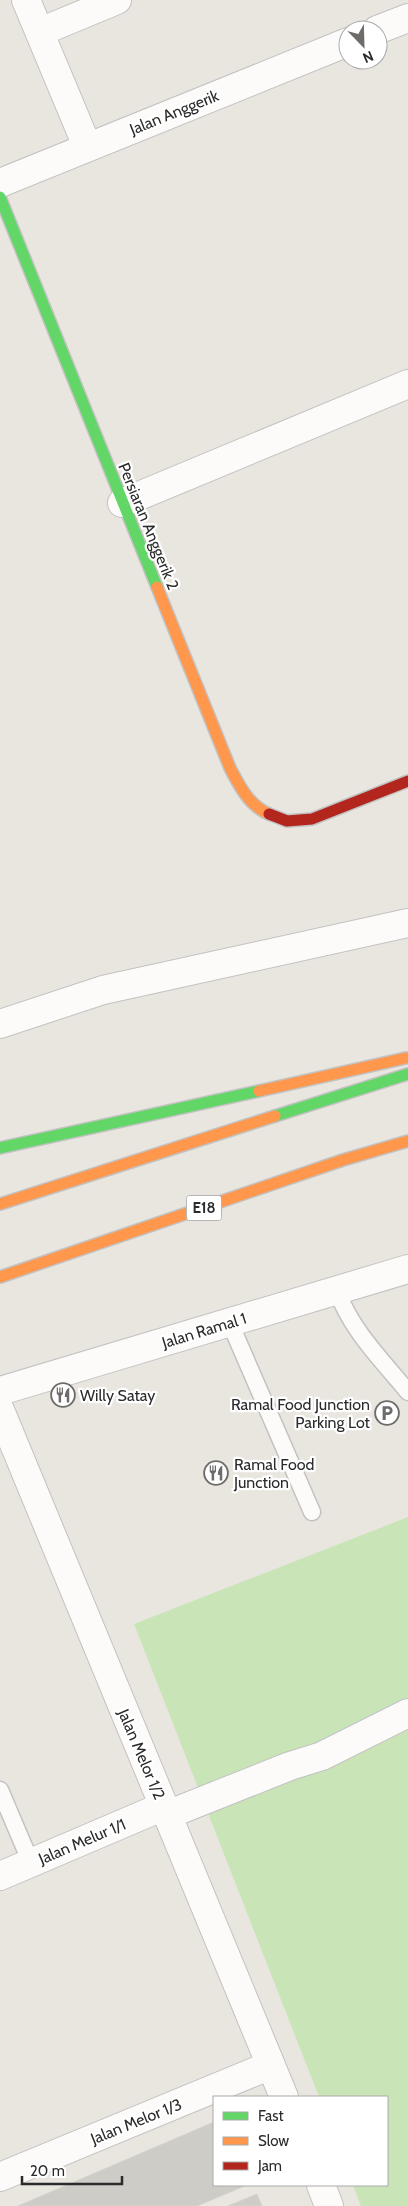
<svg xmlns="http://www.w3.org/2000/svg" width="408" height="2206" font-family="Cabin,sans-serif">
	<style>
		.green { fill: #c9e5b8 }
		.building { fill: #ceccc7; stroke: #d4d2cc }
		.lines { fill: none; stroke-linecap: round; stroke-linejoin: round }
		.lane-casing { stroke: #c3c2c2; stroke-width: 19 }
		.street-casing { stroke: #c3c2c2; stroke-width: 30 }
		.fast-casing { stroke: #c3c2c2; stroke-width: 14 }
		.slow-casing { stroke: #c3c2c2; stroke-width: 14 }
		.jam-casing { stroke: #c3c2c2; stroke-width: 14 }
		.lane { stroke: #fcfbfa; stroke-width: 16 }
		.street { stroke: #fcfbfa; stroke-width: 28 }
		.fast { stroke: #63d668; stroke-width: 11 }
		.slow { stroke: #ff974d; stroke-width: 11 }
		.jam { stroke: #b3261e; stroke-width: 11 }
		.labels { text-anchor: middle; stroke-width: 4.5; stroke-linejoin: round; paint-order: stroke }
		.shield { fill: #fff; stroke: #6b6b6b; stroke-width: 1 }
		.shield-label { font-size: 15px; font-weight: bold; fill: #2b2b2b }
		.street-label { font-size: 16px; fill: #2b2b2b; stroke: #fff }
		.poi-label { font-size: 16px; fill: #2b2b2b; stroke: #fff; text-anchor: start }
	</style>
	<rect width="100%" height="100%" fill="#e9e6e0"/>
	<path class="green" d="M408 1517V2206H361L353 2185H387V2097H319L134 1624Z"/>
	<path class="building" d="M214 2122V2185H247L197 2206H18Z
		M257 2194 262 2206H228Z"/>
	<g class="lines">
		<g class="lane-casing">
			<path id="lane" d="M337 1291C352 1331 381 1359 408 1392
				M230 1323 312 1512
				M0 1790 31 1863"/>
		</g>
		<g class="street-casing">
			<path id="street" d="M26 0 87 146
				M377 30 408 18
				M40 32 117 0
				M0 183 348 42
				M122 503 408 384
				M0 1024 103 990 408 923
				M0 1391 408 1269
				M0 1410 284 2097
				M167 1815 290 1766 322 1756 408 1713
				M0 1876 164 1806
				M0 2177 271 2065
				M321 2185 329 2206"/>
		</g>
		<g class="fast-casing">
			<path id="fast" d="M0 197 157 587
				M275 1116 408 1074
				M0 1148 259 1091"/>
		</g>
		<g class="slow-casing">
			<path id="slow" d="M157 587 230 768C239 785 249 806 269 814
				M259 1091 406 1058
				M0 1204 275 1116
				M0 1277 343 1160 408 1141"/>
		</g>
		<g class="jam-casing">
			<path id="jam" d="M269 814 287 821 312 819 408 781"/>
		</g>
		<use href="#lane" class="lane"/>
		<use href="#street" class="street"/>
		<use href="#fast" class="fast"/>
		<use href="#slow" class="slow"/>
		<use href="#jam" class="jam"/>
	</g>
	<defs>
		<g id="restaurant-ring" transform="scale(1.25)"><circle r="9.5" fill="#fff" stroke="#6e6c6a" stroke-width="1.5"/><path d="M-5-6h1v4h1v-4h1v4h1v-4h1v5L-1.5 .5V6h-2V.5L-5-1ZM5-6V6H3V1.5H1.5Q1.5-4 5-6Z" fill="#6e6c6a"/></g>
		<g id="parking-ring" transform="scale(1.25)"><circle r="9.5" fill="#fff" stroke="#6e6c6a" stroke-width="1.5"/><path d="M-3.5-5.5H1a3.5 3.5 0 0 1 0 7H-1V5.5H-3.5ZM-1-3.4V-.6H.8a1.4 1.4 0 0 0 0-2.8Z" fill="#6e6c6a"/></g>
	</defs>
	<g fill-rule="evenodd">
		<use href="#restaurant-ring" x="63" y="1395"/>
		<use href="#parking-ring" x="387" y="1413"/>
		<use href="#restaurant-ring" x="216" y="1473"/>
	</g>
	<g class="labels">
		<rect class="shield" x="186.5" y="1195.5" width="35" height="25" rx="4"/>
		<g class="shield-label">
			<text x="204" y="1213">E18</text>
		</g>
		<g class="street-label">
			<text transform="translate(174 112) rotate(-22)" y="6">Jalan Anggerik</text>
			<text transform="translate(149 526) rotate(68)" y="6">Persiaran Anggerik 2</text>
			<text transform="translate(204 1330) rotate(-17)" y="6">Jalan Ramal 1</text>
			<text transform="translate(142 1754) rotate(67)" y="6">Jalan Melor 1/2</text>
			<text transform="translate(82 1841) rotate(-23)" y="6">Jalan Melur 1/1</text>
			<text transform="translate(136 2121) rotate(-22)" y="6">Jalan Melor 1/3</text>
		</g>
		<g class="poi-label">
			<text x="80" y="1401">Willy Satay</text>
			<text x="370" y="1410" text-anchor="end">Ramal Food Junction<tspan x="370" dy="18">Parking Lot</tspan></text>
			<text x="234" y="1470">Ramal Food<tspan x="234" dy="18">Junction</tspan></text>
		</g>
	</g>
	<rect x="213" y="2096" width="175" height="90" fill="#ffffff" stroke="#aaaaaa"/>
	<rect x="223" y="2112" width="25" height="8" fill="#63d668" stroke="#aaaaaa"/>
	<text x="258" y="2121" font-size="15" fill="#2b2b2b">Fast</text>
	<rect x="223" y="2137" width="25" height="8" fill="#ff974d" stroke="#aaaaaa"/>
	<text x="258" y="2146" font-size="15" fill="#2b2b2b">Slow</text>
	<rect x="223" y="2162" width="25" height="8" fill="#b3261e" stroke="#aaaaaa"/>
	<text x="258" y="2171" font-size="15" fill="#2b2b2b">Jam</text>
	<g transform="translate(363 45) rotate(157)"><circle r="24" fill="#ffffff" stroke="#aaaaaa"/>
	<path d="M0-4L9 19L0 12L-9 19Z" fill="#6e6c6a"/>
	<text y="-8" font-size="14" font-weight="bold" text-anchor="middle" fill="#2b2b2b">N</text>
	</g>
	<path d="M22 2176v8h100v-8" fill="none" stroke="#2b2b2b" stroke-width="2.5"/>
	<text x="30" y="2176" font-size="15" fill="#2b2b2b" stroke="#ffffff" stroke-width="4" paint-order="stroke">20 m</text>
</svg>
